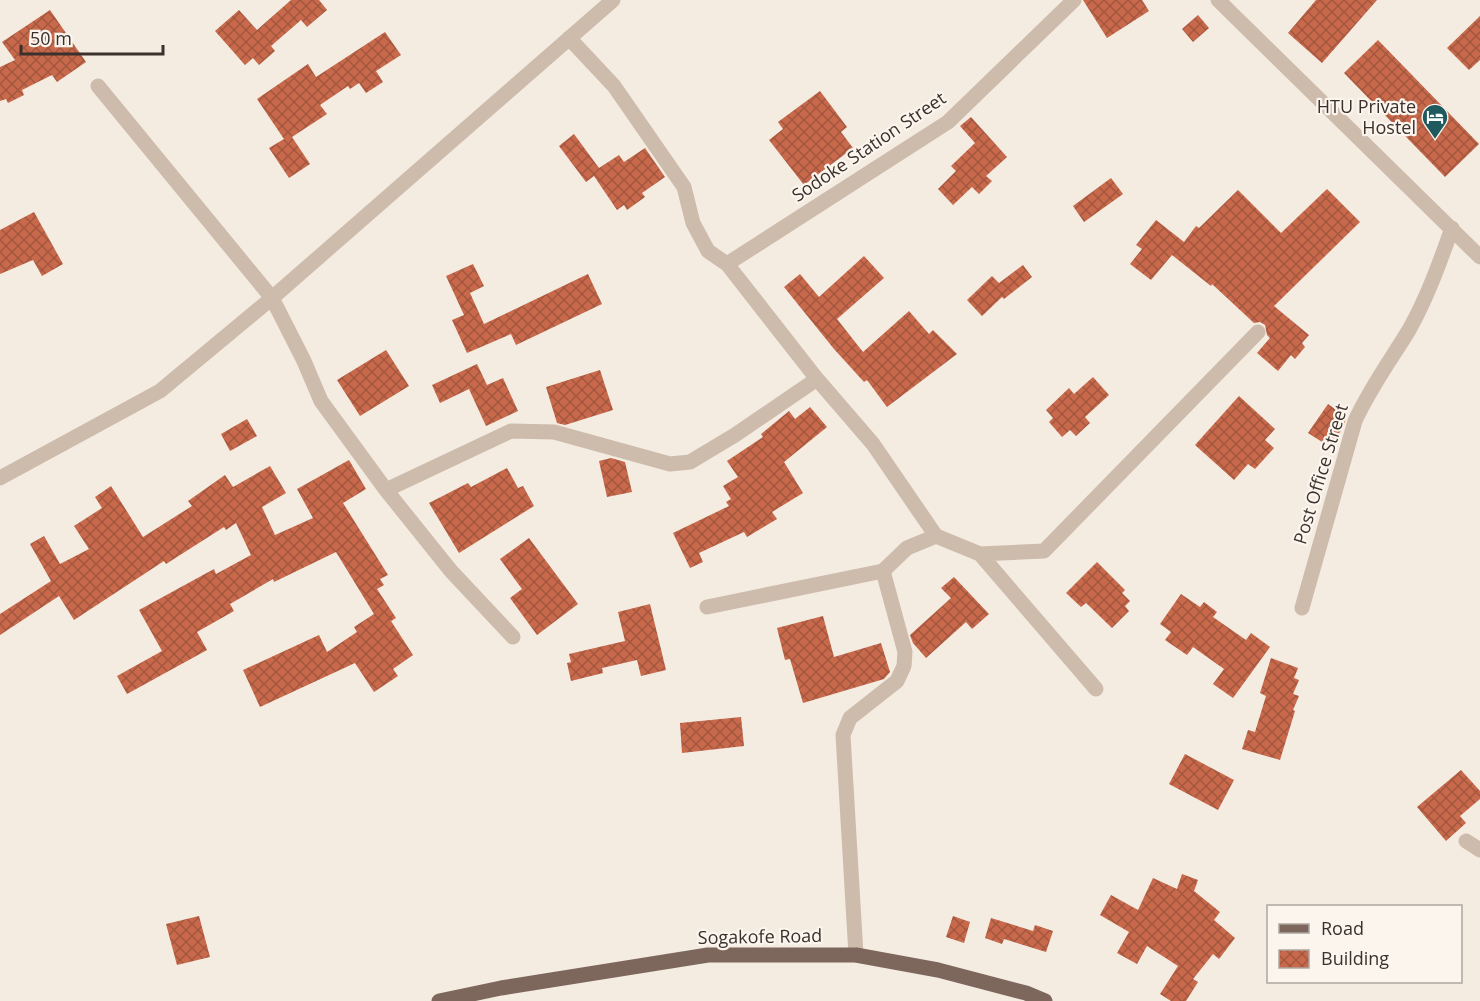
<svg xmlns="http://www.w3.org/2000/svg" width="1480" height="1001" font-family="'Open Sans',sans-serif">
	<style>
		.building { fill: url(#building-cross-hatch) }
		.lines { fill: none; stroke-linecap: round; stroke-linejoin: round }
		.street { stroke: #cdbbac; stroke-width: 15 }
		.primary { stroke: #7d675c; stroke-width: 15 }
		.labels { text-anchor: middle; stroke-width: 4.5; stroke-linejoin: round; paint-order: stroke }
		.poi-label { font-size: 18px; fill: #3b302b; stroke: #fbf5ee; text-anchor: end }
		.street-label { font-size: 18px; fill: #3b302b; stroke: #fbf5ee }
	</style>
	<defs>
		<pattern id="building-cross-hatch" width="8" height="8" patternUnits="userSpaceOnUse" patternTransform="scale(1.5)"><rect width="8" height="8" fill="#c8694b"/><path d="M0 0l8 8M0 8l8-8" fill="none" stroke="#a4573f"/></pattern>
	</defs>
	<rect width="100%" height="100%" fill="#f4ebe1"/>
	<path class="building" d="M291 0H319L327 10 307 27 301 20 271 46 275 51 259 65 253 58 245 65 215 31 239 10 257 30Z
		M1083 0H1142L1149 11 1107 38Z
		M1316 0H1377L1322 63 1288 33Z
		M50 10 86 62 57 82 52 75 22 90 24 95 8 103 6 99 0 101V67L15 60 2 42Z
		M1198 15 1209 28 1193 42 1182 29Z
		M1480 16V60L1469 70 1447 48Z
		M385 32 401 55 376 71 383 82 366 93 359 83 350 89 348 86 320 105 327 114 292 137 310 164 289 178 269 148 284 139 257 99 308 64 316 77Z
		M1378 40 1479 144 1445 177 1344 73Z
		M820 91 847 127 841 132 853 148 804 185 769 140 783 129 778 122Z
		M971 117 1007 157 986 176 992 181 979 194 972 187 953 205 938 189 956 171 951 166 975 143 960 126Z
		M574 134 599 168 619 155 624 162 645 148 665 177 642 193 645 197 627 210 624 205 617 210 594 176 586 182 559 146Z
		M1111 178 1123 194 1084 222 1073 206Z
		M1327 189 1360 222 1274 306 1309 335 1302 343 1305 347 1295 359 1291 355 1278 371 1257 353 1270 338 1267 335 1265 325 1260 322 1254 323 1212 284 1211 286 1172 255 1151 280 1130 264 1142 249 1136 245 1156 220 1184 242 1196 226 1199 228 1238 190 1281 233Z
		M34 212 63 264 42 276 33 260 0 274V230Z
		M864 256 884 278 837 319 863 352 909 311 929 334 933 330 957 354 887 407 867 380 864 382 834 349 784 287 800 274 819 297Z
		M473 264 484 286 470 293 484 324 588 274 602 304 516 345 511 334 467 353 452 320 464 315 446 276Z
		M1023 265 1032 277 1004 299 1002 297 982 316 967 300 992 276 999 283Z
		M386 350 409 386 360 416 337 380Z
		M477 364 487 385 503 378 518 411 486 426 469 389 440 403 432 385Z
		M600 370 613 410 565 425 557 423 546 387Z
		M1093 377 1109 395 1085 417 1090 423 1076 436 1070 430 1062 437 1049 422 1053 418 1046 410 1069 388 1074 394Z
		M1239 396 1275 429 1265 440 1274 448 1255 469 1248 464 1234 480 1195 445Z
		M1328 404 1346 417 1344 426 1330 447 1308 433Z
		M810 407 827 427 784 462 803 493 772 512 777 519 747 537 744 532 699 553 703 562 690 568 673 533 729 506 726 502 731 499 723 486 738 477 727 461 763 437 761 434 789 411 795 419Z
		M247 419 257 436 230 451 221 434Z
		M611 458 625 462 632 492 607 497 599 461Z
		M349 460 366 489 343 503 388 575 380 579 384 585 377 589 396 618 391 621 413 655 393 669 398 676 374 692 355 663 260 707 243 670 319 635 327 652 357 632 354 627 374 614 336 552 274 582 273 579 230 604 234 611 197 632 207 650 127 694 117 676 162 651 139 610 214 569 216 574 251 555 236 523 226 530 224 527 166 564 164 561 74 620 59 596 0 635V614L51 581 30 544 44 536 60 564 89 549 74 526 102 508 95 497 111 486 143 537 192 506 188 501 225 475 233 487 270 466 286 493 262 507 275 535 313 518 297 489Z
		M507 468 518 488 523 486 534 506 459 553 429 503 468 483 471 487Z
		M529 538 578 604 537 635 510 598 522 589 500 559Z
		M1097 562 1125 590 1122 593 1130 601 1125 606 1129 611 1112 628 1086 603 1081 607 1066 593Z
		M954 577 989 614 972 629 966 622 926 658 913 643 910 635 951 598 941 588Z
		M1181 594 1200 607 1204 602 1217 612 1213 617 1246 640 1251 633 1270 647 1233 698 1213 684 1224 669 1193 647 1187 655 1165 640 1171 632 1160 624Z
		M650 604 666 670 641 676 637 660 602 668 603 673 571 681 567 663 571 662 569 654 625 641 618 612Z
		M823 616 834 657 881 643 890 672 884 679 803 703 790 659 785 660 777 628Z
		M1271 658 1298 668 1294 678 1299 680 1293 694 1299 696 1293 710 1295 711 1280 760 1242 749 1248 730 1255 732 1266 696 1260 693Z
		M741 717 744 746 682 753 680 723Z
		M1185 754 1234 780 1218 810 1169 784Z
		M1461 770 1480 791V799L1460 816 1466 823 1446 841 1417 807Z
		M1182 874 1198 880 1194 891 1220 912 1214 920 1235 938 1219 959 1213 954 1193 979 1198 982 1186 1001H1171L1160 994 1178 966 1147 946 1137 964 1117 953 1129 932 1100 915 1111 895 1138 910 1153 878 1177 889Z
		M199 916 210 957 177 965 166 924Z
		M953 916 970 922 964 943 946 937Z
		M991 918 1033 931 1035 925 1053 931 1046 952 1004 939 1002 944 985 938Z"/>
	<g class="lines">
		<path class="street" d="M1218 0 1480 257
			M569 38 614 86 684 187 693 223 708 251 727 264 817 379 873 444 936 536 907 548 883 571 905 652 904 666 897 681 850 718 843 735 856 955
			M98 86 272 298 304 361 321 401 386 490 451 571 513 637
			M727 264 948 122 1074 0
			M0 478 160 391 272 298 613 0
			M386 490 511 431 554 432 670 464 690 462 735 435 817 379
			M936 536 980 554 1096 689
			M980 554 1044 551 1258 332
			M707 607 883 571
			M1302 608 1355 421C1370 388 1390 361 1409 330 1427 298 1440 262 1452 228
			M1466 841 1480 850"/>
		<path class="primary" d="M439 1001 501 988 708 955H856L938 970 1026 993 1045 1001"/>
	</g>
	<defs>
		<g id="hotel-pin" transform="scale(1.35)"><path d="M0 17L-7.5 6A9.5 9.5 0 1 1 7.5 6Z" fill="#1f5a5e" stroke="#fbf5ee"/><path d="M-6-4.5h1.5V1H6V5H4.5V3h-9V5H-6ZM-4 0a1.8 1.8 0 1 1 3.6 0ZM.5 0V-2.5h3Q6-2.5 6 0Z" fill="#fff"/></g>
	</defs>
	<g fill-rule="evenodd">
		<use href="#hotel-pin" x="1435" y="117"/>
	</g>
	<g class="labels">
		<g class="poi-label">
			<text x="1416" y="113">HTU Private<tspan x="1416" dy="21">Hostel</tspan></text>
		</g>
		<g class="street-label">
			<text transform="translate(869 147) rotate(-34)" y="6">Sodoke Station Street</text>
			<text transform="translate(1321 474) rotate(-73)" y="6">Post Office Street</text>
			<text transform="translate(760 937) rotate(-1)" y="6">Sogakofe Road</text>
		</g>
	</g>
	<rect x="1267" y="905" width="195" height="78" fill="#fbf5ee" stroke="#aea6a0" stroke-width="1.5"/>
	<rect x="1279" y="924" width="30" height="9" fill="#7d675c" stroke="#aea6a0" stroke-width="1.5"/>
	<text x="1321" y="935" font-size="18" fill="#3b302b">Road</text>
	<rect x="1279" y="950" width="30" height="18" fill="url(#building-cross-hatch)" stroke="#aea6a0" stroke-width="1.5"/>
	<text x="1321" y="965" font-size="18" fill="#3b302b">Building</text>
	<path d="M21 45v9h142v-9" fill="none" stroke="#3b302b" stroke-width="3"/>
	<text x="30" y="45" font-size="18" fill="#3b302b" stroke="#fbf5ee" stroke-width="4.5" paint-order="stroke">50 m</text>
</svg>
